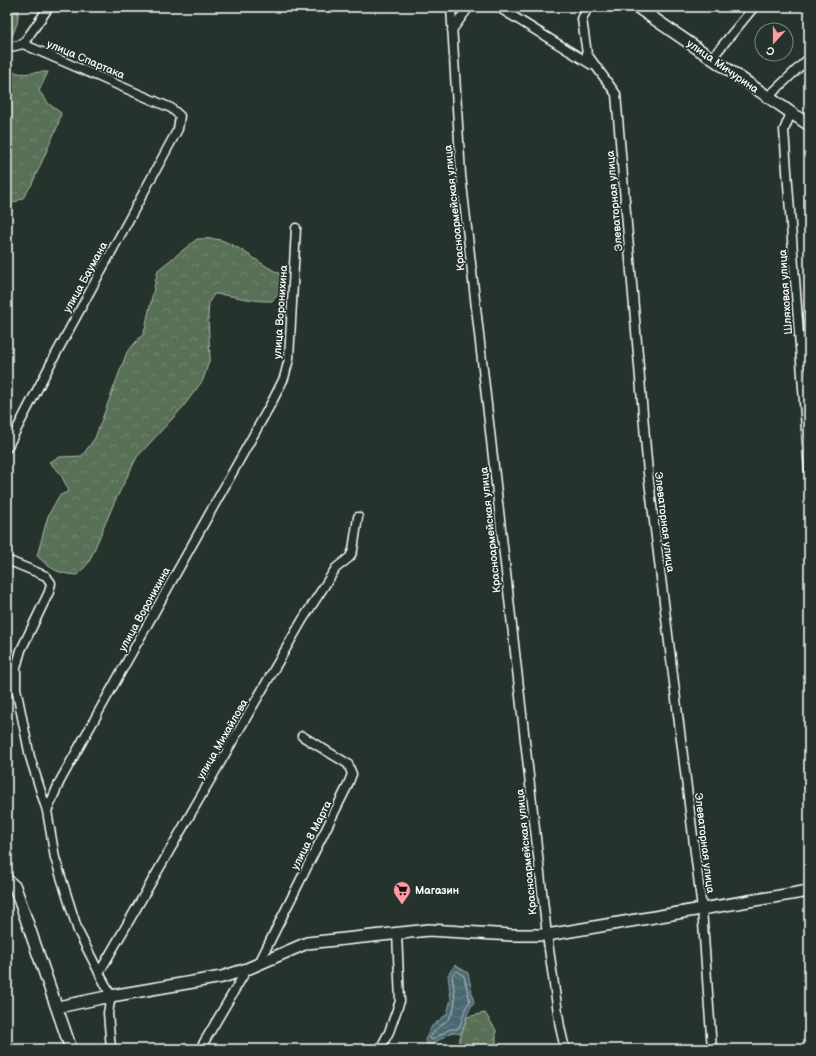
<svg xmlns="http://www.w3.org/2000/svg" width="816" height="1056" font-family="'Balsamiq Sans',sans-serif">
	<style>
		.forest { fill: url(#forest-crowns); stroke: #acb8ab }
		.water { fill: url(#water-waves); stroke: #93a4aa }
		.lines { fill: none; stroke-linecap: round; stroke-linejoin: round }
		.shore { stroke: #b7c3c6; stroke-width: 1 }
		.stream { stroke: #93a4aa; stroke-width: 2.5 }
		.street-casing { stroke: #fff; stroke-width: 11 }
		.secondary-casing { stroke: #fff; stroke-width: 14 }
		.street { stroke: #26332d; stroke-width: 8 }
		.secondary { stroke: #26332d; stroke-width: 11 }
		.labels { text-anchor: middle; stroke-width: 3.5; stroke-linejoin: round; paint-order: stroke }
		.street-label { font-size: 11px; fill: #fff; stroke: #26332d }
		.poi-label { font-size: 11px; font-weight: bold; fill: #fff; stroke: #26332d; text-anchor: start }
	</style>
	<defs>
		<pattern id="forest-crowns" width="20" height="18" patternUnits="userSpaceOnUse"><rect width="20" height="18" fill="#587157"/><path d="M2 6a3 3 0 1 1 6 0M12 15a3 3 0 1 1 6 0" fill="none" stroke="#718670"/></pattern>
		<pattern id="water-waves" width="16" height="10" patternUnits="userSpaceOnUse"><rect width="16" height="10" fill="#4b6871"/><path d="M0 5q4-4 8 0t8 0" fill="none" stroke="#667f86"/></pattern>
	</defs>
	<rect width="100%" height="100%" fill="#26332d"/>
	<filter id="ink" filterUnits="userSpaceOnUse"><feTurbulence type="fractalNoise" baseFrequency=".025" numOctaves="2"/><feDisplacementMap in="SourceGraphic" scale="8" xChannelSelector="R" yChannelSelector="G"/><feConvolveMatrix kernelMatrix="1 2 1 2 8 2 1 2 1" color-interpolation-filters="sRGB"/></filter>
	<g filter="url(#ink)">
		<path class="forest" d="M7 7H19L17 24 11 39 7 40Z
			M7 68C20 78 33 71 48 72L39 91 49 104 61 113 58 125 32 184 23 198 7 206Z
			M197 239C204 239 214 238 221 240 244 248 261 266 283 275 285 287 280 293 272 301 252 302 234 295 214 294L209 302 208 316 210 358 203 380 183 407 137 457 114 503 89 562 78 575C58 574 52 570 37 556L48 516 59 496 69 491 60 473 49 462 60 457 82 456 95 438 127 352 144 333 158 270Z
			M485 1013 496 1030V1049H456C459 1038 465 1028 467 1017Z"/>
		<path class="water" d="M455 965 468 973 474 1003C466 1012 466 1023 460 1034L452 1032 429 1046 425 1040 432 1026 447 1014 451 999 448 975Z"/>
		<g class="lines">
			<path class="shore" d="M457 971 464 976 470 1002C462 1010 464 1020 458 1029H450L432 1040 430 1038C436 1026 443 1026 450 1017 458 1006 454 989 452 976Z"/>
			<path class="stream" d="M429 1049V1046"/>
			<g class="street-casing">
				<path id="street" d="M451 7 461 175 547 935 560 1027 565 1049
					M498 7 592 65
					M588 7 582 19 587 54 616 94 648 473 702 909 712 1049
					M452 30 469 7
					M23 44 49 7
					M7 48 23 44
					M712 58 754 7
					M768 97 809 58
					M791 113 784 130 809 470
					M7 448 50 365 178 129 180 116 171 108 23 44
					M7 560 46 576 51 583 49 592 21 650 16 668V688L30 757 47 811
					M259 963 347 787 352 774 348 764 302 736
					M99 973 303 619 336 568 350 557 353 550 358 517
					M111 1049 108 1013 111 996 78 931 55 858 47 811 60 781 273 400 284 378 289 359 296 228
					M200 1049 247 969
					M380 1049 389 1032 400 1001 397 933"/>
			</g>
			<g class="secondary-casing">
				<path id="secondary" d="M637 7 809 125
					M7 880 15 887 71 1049
					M58 1007 111 996 222 977 247 969 307 943 429 930 512 935H547L809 891"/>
			</g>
			<use href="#street" class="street"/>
			<use href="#secondary" class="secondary"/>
		</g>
	</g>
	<defs>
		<g id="supermarket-pin" transform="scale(0.9)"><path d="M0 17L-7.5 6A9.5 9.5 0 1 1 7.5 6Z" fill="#ff9aa2" stroke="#26332d"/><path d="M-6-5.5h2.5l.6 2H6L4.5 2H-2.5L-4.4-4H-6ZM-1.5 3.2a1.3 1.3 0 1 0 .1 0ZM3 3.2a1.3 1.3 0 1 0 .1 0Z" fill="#111"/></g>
	</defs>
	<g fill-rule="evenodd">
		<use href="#supermarket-pin" x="402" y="890"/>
	</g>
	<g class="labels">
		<g class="street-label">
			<text transform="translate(86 59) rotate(23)" y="4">улица Спартака</text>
			<text transform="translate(723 66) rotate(35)" y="4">улица Мичурина</text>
			<text transform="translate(614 201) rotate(-95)" y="4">Элеваторная улица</text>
			<text transform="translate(454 208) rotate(-96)" y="4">Красноармейская улица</text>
			<text transform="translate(85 277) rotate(-61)" y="4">улица Баумана</text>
			<text transform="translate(785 292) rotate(-94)" y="4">Шляховая улица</text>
			<text transform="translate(280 312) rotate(-86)" y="4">улица Воронихина</text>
			<text transform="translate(665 522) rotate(83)" y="4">Элеваторная улица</text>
			<text transform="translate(490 530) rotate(-96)" y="4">Красноармейская улица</text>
			<text transform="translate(144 609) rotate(-61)" y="4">улица Воронихина</text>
			<text transform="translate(222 739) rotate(-60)" y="4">улица Михайлова</text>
			<text transform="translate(311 835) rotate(-63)" y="4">улица 8 Марта</text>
			<text transform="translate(705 843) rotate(83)" y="4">Элеваторная улица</text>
			<text transform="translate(526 852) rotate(-96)" y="4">Красноармейская улица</text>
		</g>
		<g class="poi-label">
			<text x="415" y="894">Магазин</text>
		</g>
	</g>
	<rect width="816" height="1056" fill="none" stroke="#26332d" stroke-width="24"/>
	<rect x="12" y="12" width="792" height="1032" fill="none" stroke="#fff" stroke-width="1.5" filter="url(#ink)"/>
	<g transform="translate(774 42) rotate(201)"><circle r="19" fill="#26332d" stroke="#7d8581"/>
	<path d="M0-3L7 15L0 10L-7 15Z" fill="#ff9aa2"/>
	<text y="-6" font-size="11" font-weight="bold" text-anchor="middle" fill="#ffffff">С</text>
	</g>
</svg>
